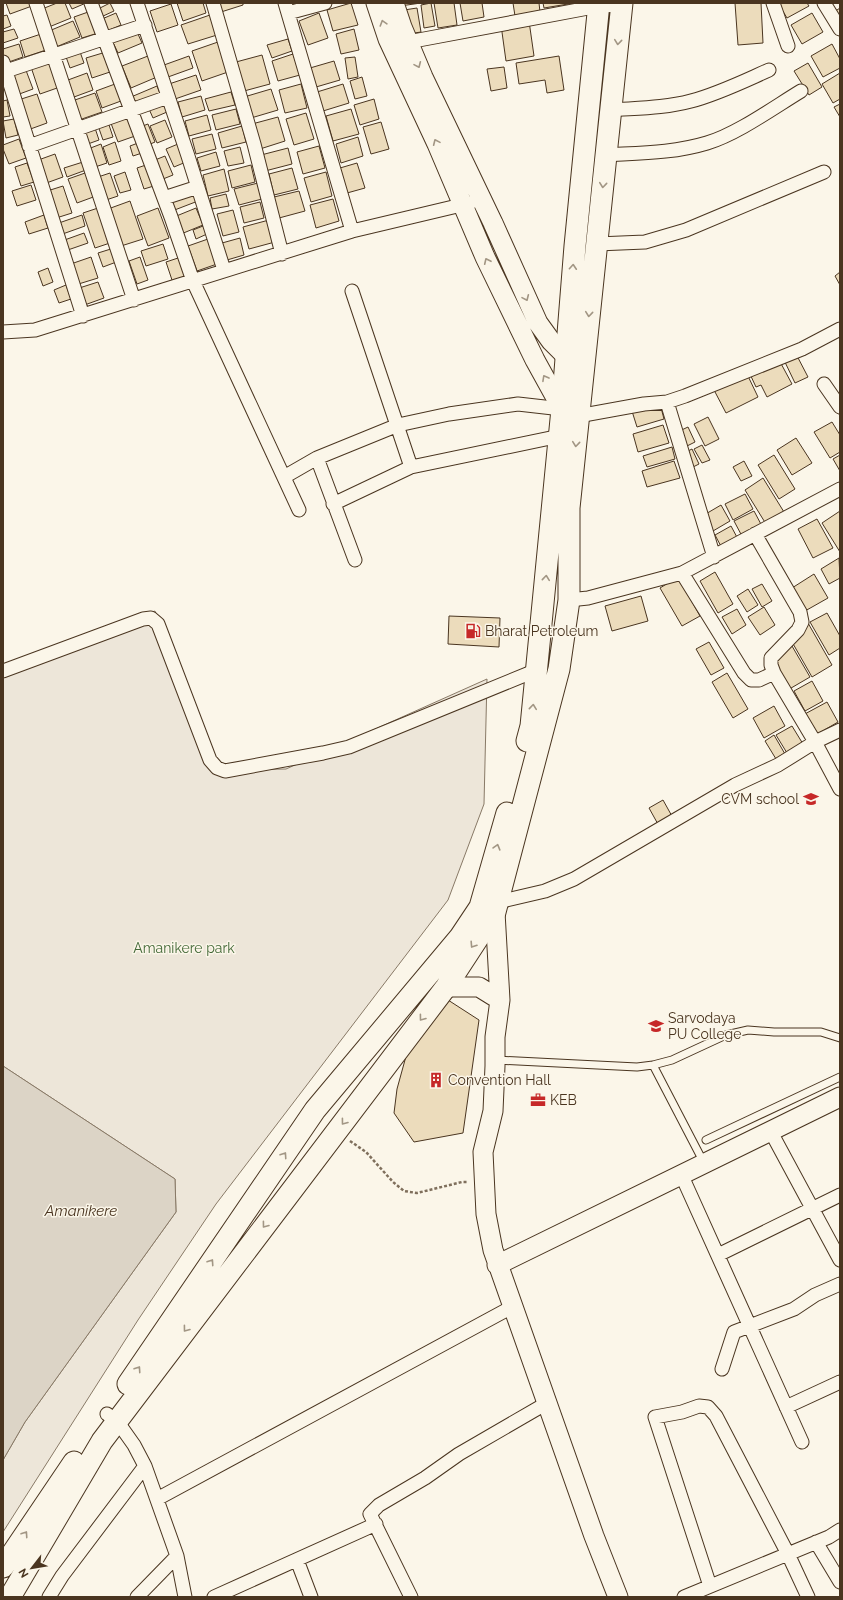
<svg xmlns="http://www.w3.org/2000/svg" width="843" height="1600" font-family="Raleway,sans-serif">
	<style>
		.green { fill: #ede6d9; stroke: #887966 }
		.water { fill: #dcd4c6; stroke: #887966 }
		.building { fill: #ecdcbc; stroke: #4a3520 }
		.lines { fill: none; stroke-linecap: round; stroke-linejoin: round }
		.service-casing { stroke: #4a3520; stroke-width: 9 }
		.minor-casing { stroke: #4a3520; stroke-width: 15 }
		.secondary-casing { stroke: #4a3520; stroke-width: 21 }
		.primary-casing { stroke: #4a3520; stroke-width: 23 }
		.path { stroke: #7f6f5c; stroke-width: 2.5; stroke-dasharray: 3 2; stroke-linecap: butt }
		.service { stroke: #fbf6e9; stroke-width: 7 }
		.minor { stroke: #fbf6e9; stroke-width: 13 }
		.secondary { stroke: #fbf6e9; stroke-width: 19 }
		.primary { stroke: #fbf6e9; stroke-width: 21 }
		.oneway { stroke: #a29684 }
		.labels { text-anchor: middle; stroke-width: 3; stroke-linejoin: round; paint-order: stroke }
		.poi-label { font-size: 14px; fill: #4a3520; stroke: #fbf6e9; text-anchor: start }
		.park-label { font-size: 14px; fill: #436837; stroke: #fbf6e9 }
		.water-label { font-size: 15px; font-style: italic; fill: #4a3520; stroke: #fbf6e9 }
	</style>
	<rect width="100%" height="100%" fill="#fbf6e9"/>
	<path class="green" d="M155 611 216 770 286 769 487 679 484 804 448 900 216 1204 138 1320 3 1532V1460L25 1422 176 1212 175 1179 3 1066V670Z"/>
	<path class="water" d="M3 1066 175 1179 176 1212 25 1422 3 1460Z"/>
	<path class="building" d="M6 3H31L32 6 10 14Z
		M57 3H65L71 18 49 27 42 9Z
		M69 3H86L72 9Z
		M110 3 114 11 101 17 98 9Z
		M177 3H203L206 13 183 21Z
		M218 3H243V5L221 12Z
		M351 3 358 25 333 31 327 10Z
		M400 3H421L400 6Z
		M431 3 435 26 424 28 421 5Z
		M434 3H454L457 25 438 28Z
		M460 3H482L484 17 463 21Z
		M513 3H539L540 12 515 16Z
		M543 3H568V4L544 8Z
		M735 3H761L763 43 738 45Z
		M778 3H807L809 6 787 18Z
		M171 4 178 25 157 32 150 11Z
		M417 8 421 32 408 34 404 10Z
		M840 8V23L834 12Z
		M91 11 98 33 82 38 74 17Z
		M116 13 121 25 107 31 102 19Z
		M319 13 328 38 308 45 299 21Z
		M812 13 823 32 802 44 791 25Z
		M7 15 11 26 3 29V16Z
		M210 15 217 35 188 44 181 25Z
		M73 21 80 37 56 47 49 31Z
		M529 21 534 56 506 61 501 25Z
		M134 25 142 43 118 53 110 36Z
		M14 29 18 38 3 43V32Z
		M354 29 359 50 341 54 336 34Z
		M41 34 46 50 25 57 20 41Z
		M288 39 292 51 272 58 267 45Z
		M218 42 228 72 202 81 192 51Z
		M19 44 23 57 3 64V49Z
		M832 44 840 59V68L823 77 811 56Z
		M79 49 84 63 70 68 65 54Z
		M106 52 113 71 92 78 86 58Z
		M49 54 60 87 40 94 29 61Z
		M293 54 300 75 278 81 272 61Z
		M262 55 270 84 244 91 236 62Z
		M148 56 157 77 131 88 122 66Z
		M189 56 193 68 168 77 164 65Z
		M559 56 564 90 547 93 545 80 519 84 516 63Z
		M355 57 358 77 348 79 345 58Z
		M334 61 340 80 316 87 310 68Z
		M808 63 822 87 809 95 794 71Z
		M24 65 33 89 14 96 6 72Z
		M504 67 507 88 491 91 487 69Z
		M87 73 93 90 74 97 68 80Z
		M840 73V99L833 103 822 84Z
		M196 75 201 90 175 99 169 84Z
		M362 77 367 96 355 99 350 81Z
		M115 84 121 101 102 108 96 91Z
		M301 84 307 108 285 113 279 90Z
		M343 84 349 103 323 111 317 92Z
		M157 86 162 99 137 110 131 97Z
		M271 89 278 110 251 118 244 97Z
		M231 92 235 105 209 111 205 99Z
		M95 93 102 112 79 120 72 101Z
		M37 94 47 123 25 131 15 101Z
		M201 96 205 110 182 117 178 102Z
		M374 99 379 119 360 125 354 105Z
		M7 100 10 116 3 117V101Z
		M163 103 167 112 153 118 149 109Z
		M840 104V117L834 107Z
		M236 109 240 124 216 130 212 115Z
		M351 109 359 134 333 141 326 116Z
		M129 111 138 135 118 142 109 118Z
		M306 113 314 139 294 145 286 119Z
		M207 115 211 130 189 136 185 121Z
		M106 116 113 137 103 140 96 120Z
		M278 117 285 141 260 149 252 124Z
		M14 119 18 135 6 138 3 121Z
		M165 120 172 137 157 143 150 126Z
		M93 122 99 140 85 145 79 127Z
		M381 122 389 149 371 154 363 127Z
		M148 124 155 142 148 145 140 127Z
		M242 126 246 142 222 148 218 133Z
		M212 134 216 149 196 154 192 139Z
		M358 137 363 156 341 163 336 144Z
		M19 139 26 158 9 164 3 149V145Z
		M115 142 121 161 109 165 103 147Z
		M138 143 142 153 133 156 130 146Z
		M101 144 107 163 95 167 88 149Z
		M178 144 186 162 174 167 166 149Z
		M319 146 325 168 303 174 297 152Z
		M240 147 244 163 228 166 224 151Z
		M288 148 292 164 265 171 261 155Z
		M216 152 220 166 201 171 197 158Z
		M55 154 63 177 38 186 30 163Z
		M165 156 173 175 163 179 155 160Z
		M83 162 86 170 67 177 64 168Z
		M27 163 34 182 21 186 15 167Z
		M357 163 365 188 347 193 340 168Z
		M149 164 157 185 144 189 137 168Z
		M251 165 255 182 232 188 228 171Z
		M292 168 298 189 274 195 269 174Z
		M224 169 229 191 208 196 203 175Z
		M88 172 96 196 77 203 68 179Z
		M125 172 131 190 120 193 114 176Z
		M326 172 332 196 311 202 304 178Z
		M110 173 118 196 106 200 98 177Z
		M258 183 262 199 239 205 234 189Z
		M31 185 36 200 17 206 12 191Z
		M63 186 72 213 53 219 44 192Z
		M192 186 198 201 172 211 166 196Z
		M299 191 305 211 279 218 274 197Z
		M226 194 229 206 212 209 210 198Z
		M333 199 339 221 316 228 310 205Z
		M130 201 143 239 121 246 108 209Z
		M260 202 264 218 244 223 240 207Z
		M101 207 113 242 95 248 83 213Z
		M158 208 169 238 148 246 137 216Z
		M196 208 203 225 181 234 174 217Z
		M233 210 239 232 223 236 217 214Z
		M44 215 48 228 29 234 25 222Z
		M82 215 85 226 57 236 53 225Z
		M269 220 275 242 249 249 243 227Z
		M203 226 207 234 196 239 193 230Z
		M84 233 88 243 62 252 59 242Z
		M240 238 244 255 227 260 222 243Z
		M208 239 217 264 197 271 188 246Z
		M163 244 168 259 146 266 141 251Z
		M114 248 119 261 103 267 98 253Z
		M91 257 98 278 72 286 65 266Z
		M140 257 148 280 137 284 129 261Z
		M181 257 188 278 173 283 166 262Z
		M48 268 53 282 43 286 38 272Z
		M840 272V285L835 276Z
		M98 282 104 298 79 307 73 290Z
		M66 285 71 299 59 303 54 290Z
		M795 352 808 377 795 383 783 358Z
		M778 358 792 384 767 397 761 385 756 387 749 372Z
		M747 374 758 397 726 413 714 390Z
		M659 400 664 419 637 427 631 408Z
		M708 417 719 439 705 446 694 424Z
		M832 422 840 435V452L830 458 814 432Z
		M663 425 669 443 638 452 633 434Z
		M688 427 695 442 681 449 673 434Z
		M796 438 812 463 792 475 777 450Z
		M702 445 710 460 702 463 694 449Z
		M672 447 675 459 647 467 643 456Z
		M692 449 699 464 687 470 680 455Z
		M774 455 795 489 779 499 758 465Z
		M840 455V471L833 459Z
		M674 461 680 478 647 487 642 471Z
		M744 461 752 476 741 481 733 467Z
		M763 478 784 512 766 524 745 490Z
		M745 494 753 509 733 520 725 504Z
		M721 505 730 521 713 531 704 515Z
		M754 511 763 528 743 538 734 521Z
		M840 511V552L822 523Z
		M817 519 833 548 813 558 798 529Z
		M731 526 739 541 723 550 715 535Z
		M839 558 840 578 829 584 821 569Z
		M715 572 733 604 718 613 700 581Z
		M814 574 828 598 805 611 792 588Z
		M678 577 700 616 682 626 660 588Z
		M762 584 772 601 762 607 752 589Z
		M748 589 758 605 747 612 737 596Z
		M641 596 648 621 612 631 605 606Z
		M764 607 775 625 760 635 748 617Z
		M737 609 746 625 732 634 722 617Z
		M827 613 840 636V648L829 655 810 622Z
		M449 616 500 618 499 647 448 644Z
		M808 623 832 665 812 677 788 635Z
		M709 642 724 668 711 675 696 649Z
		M792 646 810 677 786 691 769 660Z
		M727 673 748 709 733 718 712 682Z
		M812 681 823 701 805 711 794 691Z
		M827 702 838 722 814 736 803 715Z
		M774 706 785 726 764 738 753 718Z
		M792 726 803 744 787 753 776 735Z
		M774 735 785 754 776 759 765 741Z
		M663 800 673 818 659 826 649 808Z
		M448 1000 479 1020 463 1133 414 1142 394 1113 397 1089 408 1049Z"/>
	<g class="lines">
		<g class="service-casing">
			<path id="service" d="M496 1060 637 1067 653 1065 672 1060 726 1035 748 1030 774 1032H821L840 1038
				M653 1065 704 1163
				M706 1140 840 1077"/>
		</g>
		<g class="minor-casing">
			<path id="minor" d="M36 3 134 300
				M91 3 171 217 193 281 299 510
				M137 3 188 156 224 270
				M213 3 254 144 282 254
				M285 3 352 231
				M773 3 788 46
				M824 3 840 29
				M288 13 325 3
				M408 42 599 6 622 5
				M3 62 83 316
				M6 71 145 25
				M611 110C638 108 665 108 691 101 718 94 744 81 769 70
				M29 146 168 97
				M606 155C640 153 674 153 707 143 737 134 773 108 801 91
				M164 198 198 187
				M597 244 645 242 686 230 824 172
				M352 291 411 467 560 436
				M3 332 35 330 352 231 470 203
				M824 384 840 407
				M667 402 714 557
				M578 416 644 404 667 402 685 396 802 349 840 329
				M317 458 355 560
				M284 477 317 458 398 425 449 414 518 404 562 409
				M333 504 411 467
				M755 534 800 612 802 622 798 630 771 658V665L774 673 815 742 840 730
				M682 573 744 673 751 680H759L774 673
				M569 600 588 598 682 573 840 489
				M3 671 143 619 151 618 158 624 210 760 217 768 225 771 323 753 349 747 537 670
				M498 902 545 891 574 879 735 785 778 765 815 742 840 789
				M771 1132 840 1260
				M681 1174 802 1442
				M718 1255 840 1195
				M722 1369 734 1332 794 1309 815 1295 840 1284
				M786 1407 840 1382
				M107 1414 117 1421 134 1445 145 1466 177 1556 185 1597
				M157 1499 512 1307
				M816 1542 840 1582
				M297 1560 311 1597
				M710 1586 655 1417 682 1412 699 1406 708 1407 716 1416 788 1554 808 1597
				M49 1597 62 1576 145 1466
				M137 1597 177 1556
				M214 1597 376 1524
				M411 1597 370 1514 379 1505 425 1478 459 1454 547 1403
				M684 1597 829 1537 840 1530"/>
		</g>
		<g class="secondary-casing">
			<path id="secondary" d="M376 3 388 39 437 144 485 257 535 360 562 409 568 411
				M394 3 402 27 423 77 493 223 538 323 551 341 566 356 577 362
				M490 906 495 912 500 1000 495 1037V1066L493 1111 483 1152 486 1214 493 1250 594 1536 618 1597
				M446 987H479L500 1000
				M497 1265 840 1097"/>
		</g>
		<g class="primary-casing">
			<path id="primary" d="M527 741 531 726 562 409 575 246 599 3
				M128 1384 315 1110 460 937 480 907 507 813
				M3 1567 74 1462
				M10 1597 102 1441 446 987 495 912 559 669 569 600V508L622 3"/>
		</g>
		<path class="path" d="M350 1141 366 1152 393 1182 404 1191 417 1193 462 1182H468"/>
		<use href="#service" class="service"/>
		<use href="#minor" class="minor"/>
		<use href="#secondary" class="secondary"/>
		<use href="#primary" class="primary"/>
	</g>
	<defs><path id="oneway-chevron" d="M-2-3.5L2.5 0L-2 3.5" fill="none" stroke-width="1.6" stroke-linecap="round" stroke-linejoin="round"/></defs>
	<g class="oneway">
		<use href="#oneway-chevron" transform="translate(383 23) rotate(-107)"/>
		<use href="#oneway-chevron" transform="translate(618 42) rotate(96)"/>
		<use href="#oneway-chevron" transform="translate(418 65) rotate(66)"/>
		<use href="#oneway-chevron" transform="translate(436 142) rotate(-114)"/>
		<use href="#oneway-chevron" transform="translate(603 185) rotate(96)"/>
		<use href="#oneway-chevron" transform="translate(487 261) rotate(-115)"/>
		<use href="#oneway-chevron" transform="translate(573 267) rotate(-86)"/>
		<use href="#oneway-chevron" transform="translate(526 298) rotate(66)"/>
		<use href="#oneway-chevron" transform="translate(589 314) rotate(96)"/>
		<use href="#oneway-chevron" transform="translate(545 378) rotate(-119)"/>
		<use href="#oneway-chevron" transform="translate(576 444) rotate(96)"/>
		<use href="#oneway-chevron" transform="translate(546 578) rotate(-84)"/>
		<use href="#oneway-chevron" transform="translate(533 707) rotate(-84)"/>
		<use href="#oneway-chevron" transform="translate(497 847) rotate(-74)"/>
		<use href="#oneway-chevron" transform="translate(473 945) rotate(123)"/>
		<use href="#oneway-chevron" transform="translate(422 1018) rotate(127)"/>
		<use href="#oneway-chevron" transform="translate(344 1122) rotate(127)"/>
		<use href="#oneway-chevron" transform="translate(284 1155) rotate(-56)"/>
		<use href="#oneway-chevron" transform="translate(265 1225) rotate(127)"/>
		<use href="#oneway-chevron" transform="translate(211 1262) rotate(-56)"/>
		<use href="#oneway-chevron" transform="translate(186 1329) rotate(127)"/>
		<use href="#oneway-chevron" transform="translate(138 1369) rotate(-56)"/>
		<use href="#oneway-chevron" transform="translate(25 1534) rotate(-56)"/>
	</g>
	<defs>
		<g id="fuel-bare" transform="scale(1.2)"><path d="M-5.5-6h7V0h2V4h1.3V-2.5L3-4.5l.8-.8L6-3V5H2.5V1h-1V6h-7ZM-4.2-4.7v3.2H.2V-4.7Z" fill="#c62828" stroke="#fbf6e9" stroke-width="2.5" paint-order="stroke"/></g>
		<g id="school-bare" transform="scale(1.2)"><path d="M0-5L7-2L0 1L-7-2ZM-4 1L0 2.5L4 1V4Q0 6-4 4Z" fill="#c62828" stroke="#fbf6e9" stroke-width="2.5" paint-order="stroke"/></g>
		<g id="university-bare" transform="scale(1.2)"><path d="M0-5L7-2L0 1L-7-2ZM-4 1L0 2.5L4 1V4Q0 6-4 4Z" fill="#c62828" stroke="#fbf6e9" stroke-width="2.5" paint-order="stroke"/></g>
		<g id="building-bare" transform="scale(1.2)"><path d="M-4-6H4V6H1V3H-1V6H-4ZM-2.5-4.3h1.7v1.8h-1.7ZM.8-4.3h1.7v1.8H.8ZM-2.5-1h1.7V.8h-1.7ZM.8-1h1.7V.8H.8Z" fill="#c62828" stroke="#fbf6e9" stroke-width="2.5" paint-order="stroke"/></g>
		<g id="office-bare" transform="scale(1.2)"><path d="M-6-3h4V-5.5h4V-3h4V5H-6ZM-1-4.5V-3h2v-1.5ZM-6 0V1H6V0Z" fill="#c62828" stroke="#fbf6e9" stroke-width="2.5" paint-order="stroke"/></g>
	</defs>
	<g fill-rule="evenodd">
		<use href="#fuel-bare" x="473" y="631"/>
		<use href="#school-bare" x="811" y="799"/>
		<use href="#university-bare" x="656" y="1026"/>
		<use href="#building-bare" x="436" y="1080"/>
		<use href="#office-bare" x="538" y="1100"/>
	</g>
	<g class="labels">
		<g class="poi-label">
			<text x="485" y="636">Bharat Petroleum</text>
			<text x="799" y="804" text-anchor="end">CVM school</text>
			<text x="668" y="1023">Sarvodaya<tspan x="668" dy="16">PU College</tspan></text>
			<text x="448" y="1085">Convention Hall</text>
			<text x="550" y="1105">KEB</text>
		</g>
		<g class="park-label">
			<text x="184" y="953">Amanikere park</text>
		</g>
		<g class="water-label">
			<text x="81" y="1216">Amanikere</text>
		</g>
	</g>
	<rect width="843" height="1600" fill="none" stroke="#4a3520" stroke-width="8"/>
	<g transform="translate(32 1568) rotate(239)" stroke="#fbf6e9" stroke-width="3" paint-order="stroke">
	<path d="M0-3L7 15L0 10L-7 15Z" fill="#4a3520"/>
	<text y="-6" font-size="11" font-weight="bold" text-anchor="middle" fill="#4a3520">N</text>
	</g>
</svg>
